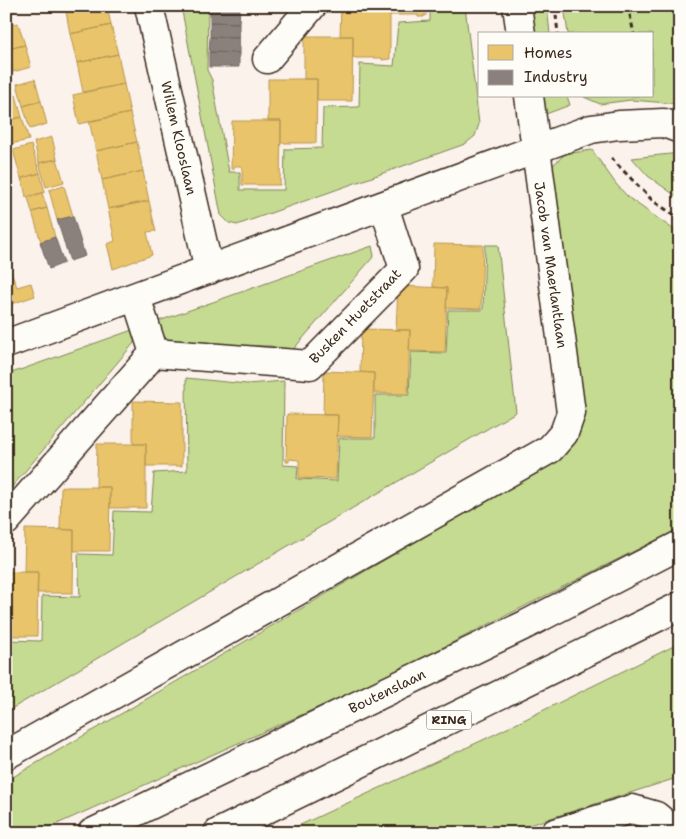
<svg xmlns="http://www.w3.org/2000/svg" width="686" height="839" font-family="'Shantell Sans',sans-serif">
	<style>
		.green { fill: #c4db91; stroke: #808258 }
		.homes { fill: #e9c46a; stroke: #b59653 }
		.industry { fill: #8a817c; stroke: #726760 }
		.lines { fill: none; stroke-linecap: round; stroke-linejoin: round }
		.street-casing { stroke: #3b2a1e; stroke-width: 31 }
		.primary-casing { stroke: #3b2a1e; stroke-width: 31 }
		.path { stroke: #3b2a1e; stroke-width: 3; stroke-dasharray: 5 4; stroke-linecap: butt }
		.street { stroke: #fdfcf7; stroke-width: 28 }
		.primary { stroke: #fdfcf7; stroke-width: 28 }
		.labels { text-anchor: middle; stroke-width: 5; stroke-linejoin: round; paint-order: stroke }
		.shield { fill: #fdfcf7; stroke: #75695f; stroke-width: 1 }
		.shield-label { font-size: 12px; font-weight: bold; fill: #3b2a1e }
		.street-label { font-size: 14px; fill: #3b2a1e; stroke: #fdfcf7 }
	</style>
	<rect width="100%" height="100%" fill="#fcf2ec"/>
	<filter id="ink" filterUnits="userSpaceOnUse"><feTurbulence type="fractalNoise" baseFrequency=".02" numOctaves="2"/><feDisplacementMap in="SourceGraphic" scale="10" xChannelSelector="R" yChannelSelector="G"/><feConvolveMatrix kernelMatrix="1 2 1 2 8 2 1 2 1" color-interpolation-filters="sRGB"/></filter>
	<g filter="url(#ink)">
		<path class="green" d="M181 6H208L207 70 212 80 229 172H240V190H284L285 149 322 148 323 108 359 107 360 64 394 66 398 23 430 21V6H465L479 124 475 136 465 144 237 225 229 223 221 215Z
			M531 6H547L550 34H534Z
			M564 6H680V104L631 100 600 104 584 97 652 96V34H568Z
			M543 96H567L570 105 546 114Z
			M592 150 616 184 629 198 680 234V528L366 686 37 833H6V781L559 458 551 167 565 154Z
			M680 153V199L648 176 632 158Z
			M485 245H498L516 412 6 712V640L41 641 42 596 80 597 78 554 112 555 114 511 151 512 154 473 187 471 186 378 247 384 284 381 283 465 298 466 297 479 337 481 339 438H375V395H409L411 352 446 353 448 310H483Z
			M372 246 374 256 291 352 271 346H220L170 341 160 333 156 322Z
			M135 329 134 343 10 489 6 491V375Z
			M680 643V777L504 833H283L485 739Z"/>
		<path class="homes" d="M6 6H13L14 11 6 13Z
			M65 6H107L111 25 70 34Z
			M341 6H390V59L382 60V58H353V36H340Z
			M390 6H426V16L424 15V17H418V15H390Z
			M18 23 25 45 7 49 6 26Z
			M111 25 118 54 77 63 70 34Z
			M304 36H353L352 101H317V79H304Z
			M25 45 31 67 13 72 7 49Z
			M118 54 124 84 83 92 77 63Z
			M6 62 11 80 6 82Z
			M35 79 41 101 23 106 17 84Z
			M268 79H317L316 143H281V121H268Z
			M124 84 130 113 79 124 73 95Z
			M16 95 22 117 6 121V98Z
			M41 101 47 124 30 129 23 106Z
			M130 113 137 142 96 151 89 121Z
			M22 117 29 140 11 144 6 121Z
			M232 121H281L280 185H242V166H234V169H231Z
			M52 137 57 159 39 163 34 142Z
			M137 142 143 171 102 180 96 151Z
			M31 145 40 173 22 178V182L13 150Z
			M57 159 64 182 46 187 39 163Z
			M143 171 149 201 108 209 102 180Z
			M40 173 45 192 26 197 22 178Z
			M64 186 73 216 57 220 49 190Z
			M42 193 47 208 32 212 28 198Z
			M149 201 156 232 155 231 147 232 152 255 113 269 107 244 115 241 108 209Z
			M47 208 55 237 41 242 32 212Z
			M434 244 483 245 481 309 446 308 447 288 433 287Z
			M6 258 17 287 31 283 35 296 6 306Z
			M398 286 447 288 445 352 409 351 410 330H396Z
			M361 329 410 330 408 394 374 393V373L360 372Z
			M324 371 374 373 372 437 337 436 338 415H323Z
			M133 401 182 402V466H146V444H133Z
			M287 414 338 415 336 479 299 478V460L289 459V462H286Z
			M97 444H146V508H110V487H96Z
			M61 487H110L109 551H74V530L60 529Z
			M25 529 74 530 73 593H37L38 572H24Z
			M6 572H38L37 636H6Z"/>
		<path class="industry" d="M210 6H240V8H210Z
			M210 8H240L239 23 210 22Z
			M210 22 239 23V38L210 37Z
			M210 37 239 38V53L209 52Z
			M209 52 239 53V67H209Z
			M73 216 85 256 70 261 57 220Z
			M55 237 64 263 49 269 40 242Z"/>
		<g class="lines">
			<g class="street-casing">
				<path id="street" d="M149 6 209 270
					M517 6 521 34
					M267 59 312 6
					M136 297 154 353
					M6 344 591 129 619 125 664 123 680 129
					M154 353 310 365 404 269 384 206
					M6 521 154 353
					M6 755 550 449 564 433 571 413 529 96
					M555 833 632 809 656 816 668 826 670 833"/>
			</g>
			<g class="primary-casing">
				<path id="primary" d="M92 833 525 625 680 545
					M218 833 680 606"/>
			</g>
			<path class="path" d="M555 6 558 34
				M628 6 634 34
				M611 158 653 201 680 219"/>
			<use href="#street" class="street"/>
			<use href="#primary" class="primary"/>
		</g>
	</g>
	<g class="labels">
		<rect class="shield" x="426.5" y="710.5" width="45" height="19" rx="4"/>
		<g class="shield-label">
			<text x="449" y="724">RING</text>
		</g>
		<g class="street-label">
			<text transform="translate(179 138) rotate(77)" y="5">Willem Klooslaan</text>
			<text transform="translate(551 265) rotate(82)" y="5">Jacob van Maerlantlaan</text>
			<text transform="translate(355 316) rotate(-46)" y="5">Busken Huetstraat</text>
			<text transform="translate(387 691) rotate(-26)" y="5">Boutenslaan</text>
		</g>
	</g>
	<rect width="686" height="839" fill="none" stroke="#fdfcf7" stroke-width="25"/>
	<rect x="12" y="12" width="661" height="814" fill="none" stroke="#3b2a1e" stroke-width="2" filter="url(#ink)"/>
	<rect x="478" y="32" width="175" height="65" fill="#fdfcf7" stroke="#afa8a0"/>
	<rect x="488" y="45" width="25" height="15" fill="#e9c46a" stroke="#afa8a0"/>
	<text x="524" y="58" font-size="15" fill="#3b2a1e">Homes</text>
	<rect x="488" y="70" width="25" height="15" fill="#8a817c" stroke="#afa8a0"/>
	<text x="524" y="82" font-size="15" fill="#3b2a1e">Industry</text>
</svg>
